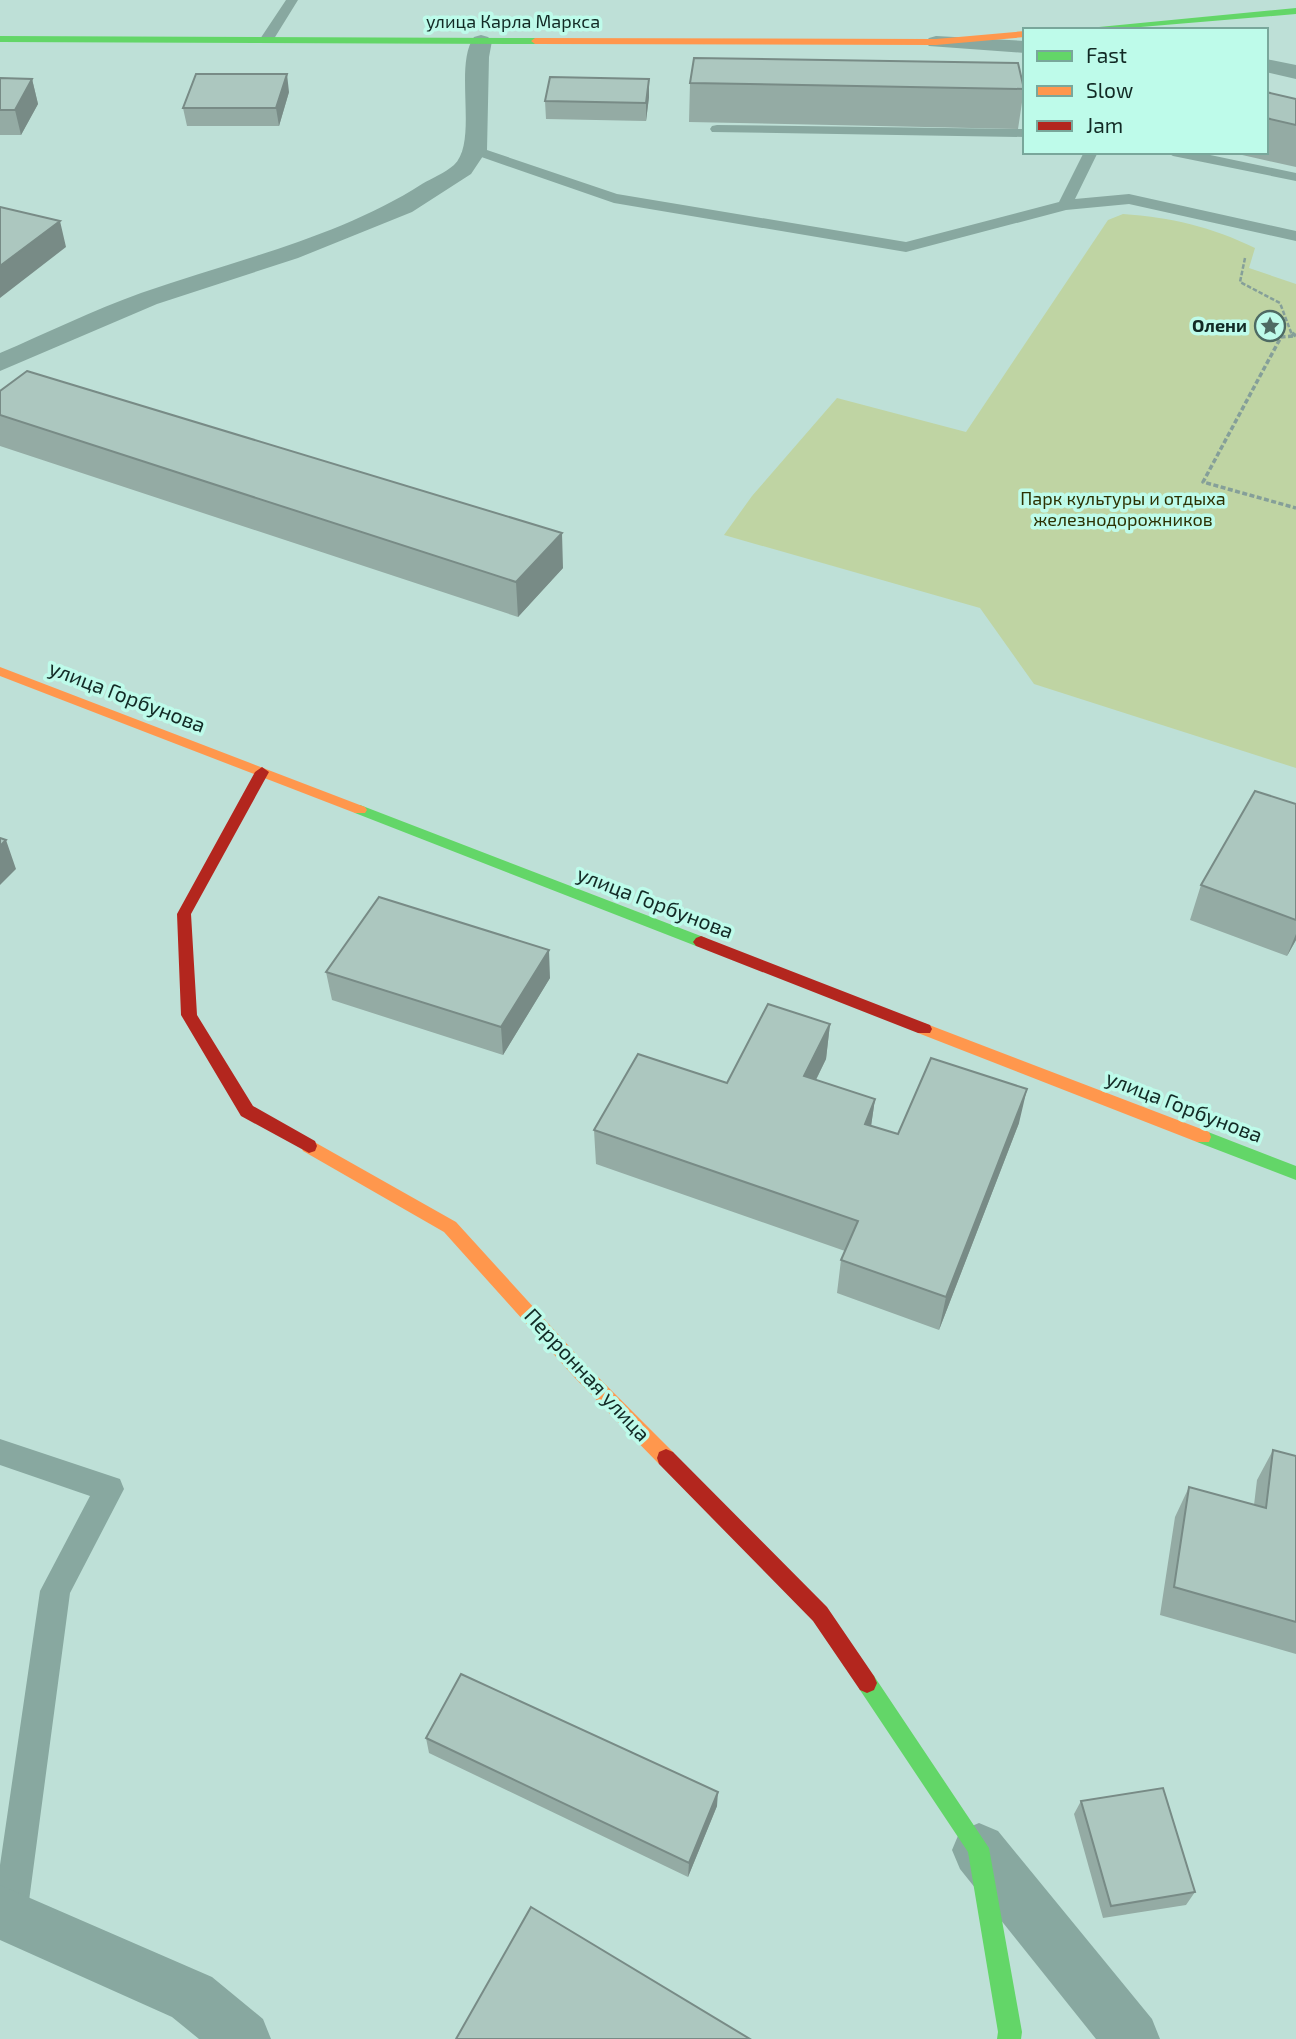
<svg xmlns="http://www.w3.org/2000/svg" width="1296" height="2039" font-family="'Exo 2',sans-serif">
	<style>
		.green { fill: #bfd4a3 }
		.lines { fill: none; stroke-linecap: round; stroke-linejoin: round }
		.path-far1 { stroke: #859f99; stroke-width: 2.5; stroke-dasharray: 4.5 2; stroke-linecap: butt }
		.path { stroke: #859f99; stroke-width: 3.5; stroke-dasharray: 5 2.5; stroke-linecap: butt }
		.lane { fill: #88a8a0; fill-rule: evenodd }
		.street { fill: #88a8a0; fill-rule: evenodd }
		.fast { fill: #63d668; fill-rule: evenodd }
		.slow { fill: #ff974d; fill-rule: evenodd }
		.jam { fill: #b3261e; fill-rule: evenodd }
		.wall { fill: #94aba4 }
		.shaded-wall { fill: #788b86 }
		.building { fill: #acc7bf; stroke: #788b86; stroke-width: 2 }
		.labels { text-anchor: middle; stroke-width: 7; stroke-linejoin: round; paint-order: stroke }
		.far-street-label { font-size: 18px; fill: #122a25; stroke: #befbea }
		.far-poi-label { font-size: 18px; font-weight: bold; fill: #122a25; stroke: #befbea; text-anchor: end }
		.far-park-label { font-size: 18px; fill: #2c3103; stroke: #befbea }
		.street-label { font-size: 21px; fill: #122a25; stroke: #befbea }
	</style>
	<rect width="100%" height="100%" fill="#bee0d7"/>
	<path class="green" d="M1123 214C1170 217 1212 227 1255 248L1249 268 1296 284V768L1034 684 980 608 724 535 752 496 837 398 966 432 1108 220Z"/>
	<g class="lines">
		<path class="path-far1" d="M1245 258 1240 282 1280 303 1292 335"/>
		<path class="path" d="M1292 333 1296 336
			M1293 336 1281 337 1203 482 1296 508"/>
		<path class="lane" d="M286 0H298L272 42H262L260 39Z
			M717 125 1025 129V137L712 132 710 129 712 126Z
			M475 146 617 194 906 242 1059 202 1084 152H1098L1075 199 1129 194 1296 231V241L1129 204 1066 210 906 252 614 203 470 153 468 150 470 147Z
			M1166 152H1196L1296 173V181L1173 156Z
			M0 1439 120 1479 124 1489 70 1593 27 1916 22 1928 10 1933 0 1929V1865L40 1591 90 1496 0 1465Z"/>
		<path class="street" d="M481 35 488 37 492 41 489 57 487 150 471 174 412 212 298 258 157 304 0 371V353C47 333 93 310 141 293 235 260 338 238 422 184 432 178 445 173 454 165 479 141 453 66 474 37Z
			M936 36 1025 41V53L929 46 925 42 929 38Z
			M1266 59 1296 65V79L1266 72Z
			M979 1823 998 1831 1152 2019 1160 2039H1096L960 1869 952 1850 960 1831Z
			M0 1885 212 1977 263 2019 271 2039H199L172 2017 0 1940Z"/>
		<path class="fast" d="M1296 8V14L1105 30H1068Z
			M0 36 535 38 539 41 535 44 0 42Z
			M360 805 706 938 709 942 706 946H696L355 813 353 810 355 807Z
			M1203 1130 1296 1166V1180L1197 1142 1195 1137 1197 1132Z
			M867 1673 874 1676 989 1848 1022 2032 1021 2039H997L998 2032 968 1852 860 1690 857 1683 860 1676Z"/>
		<path class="slow" d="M1025 31V37L936 45 535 44 531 41 535 38 936 39Z
			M0 667 365 807 367 810 365 813H355L0 676Z
			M924 1023 1209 1132 1211 1137 1209 1142H1197L918 1033 916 1029 918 1025Z
			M309 1139 456 1222 587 1366 673 1452 675 1458 673 1464 666 1467 659 1464 575 1378 444 1232 303 1151 301 1146 303 1141Z"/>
		<path class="jam" d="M262 767 269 772 191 914 197 1015 253 1106 315 1141 317 1146 315 1151 309 1153 241 1116 181 1015 177 914 255 772Z
			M701 936 930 1025 932 1029 930 1033H918L696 946 693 942 696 938Z
			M666 1449 673 1452 827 1607 874 1676 877 1683 874 1690 867 1693 860 1690 813 1621 659 1464 657 1458 659 1452Z"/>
	</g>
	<path class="wall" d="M0 78 32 79 38 104 21 135H0Z
		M690 83 1024 89 1018 129 689 122Z
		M289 92 279 126H187L183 108Z
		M1266 92 1296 99V167L1229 152H1266Z
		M649 97 646 121 546 119 545 101Z
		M0 391 563 568 518 617 0 446Z
		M1296 804V940L1287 956 1190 920 1201 885Z
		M326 972 550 978 503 1055 332 1000Z
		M830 1024 826 1059 816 1080 875 1099 871 1126 898 1134 1019 1123 939 1330 837 1293 841 1260 845 1251 596 1164 594 1130 727 1083Z
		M1273 1450 1296 1456V1654L1160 1615 1175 1517 1189 1487 1254 1505 1257 1480Z
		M426 1738 717 1806 688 1877 429 1753Z
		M1081 1801 1195 1892 1186 1905 1103 1918 1074 1814Z"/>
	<path class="shaded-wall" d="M287 74 289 92 279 126 276 108Z
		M32 79 38 104 21 135 15 110Z
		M649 79V97L646 121V103Z
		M60 221 66 247 0 298V266Z
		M562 533 563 568 518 617 516 582Z
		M6 840 16 869 0 885V846Z
		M1296 934V940L1287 956Z
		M549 950 550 978 503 1055 501 1027Z
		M830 1024 826 1059 801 1110 804 1076Z
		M1027 1089 1019 1123 939 1330 946 1297Z
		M875 1099 870 1133 865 1124Z
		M718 1792 717 1806 688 1877 689 1863Z"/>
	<path class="building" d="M694 58 1018 63 1024 89 690 83Z
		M196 74H287L276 108H183Z
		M550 77 649 79 646 103 545 101Z
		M0 78 32 79 15 110H0Z
		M1266 92 1296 99V125L1266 118Z
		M0 207 60 221 0 266Z
		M27 371 562 533 516 582 0 415V391Z
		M1255 791 1296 804V920L1201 885Z
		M0 838 6 840 0 846Z
		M379 897 549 950 501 1027 326 972Z
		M768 1004 830 1024 804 1076 875 1099 865 1124 898 1134 931 1058 1027 1089 946 1297 841 1260 858 1221 594 1130 638 1054 727 1083Z
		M1273 1450 1296 1456V1622L1174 1587 1189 1487 1266 1508Z
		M461 1674 718 1792 689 1863 426 1738Z
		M1163 1788 1195 1892 1111 1906 1081 1801Z
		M531 1907 750 2039H456Z"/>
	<defs>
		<g id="sight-ring" transform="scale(1.575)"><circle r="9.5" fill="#befbea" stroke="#4e6a63" stroke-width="1.5"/><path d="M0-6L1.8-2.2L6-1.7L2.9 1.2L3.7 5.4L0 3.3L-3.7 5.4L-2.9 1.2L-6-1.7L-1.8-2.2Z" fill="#4e6a63"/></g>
	</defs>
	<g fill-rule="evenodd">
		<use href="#sight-ring" x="1270" y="326"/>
	</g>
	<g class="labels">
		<g class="far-street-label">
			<text x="513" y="28">улица Карла Маркса</text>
		</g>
		<g class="far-poi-label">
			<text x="1247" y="332">Олени</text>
		</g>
		<g class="far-park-label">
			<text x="1123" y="505">Парк культуры и отдыха<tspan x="1123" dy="21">железнодорожников</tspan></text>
		</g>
		<g class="street-label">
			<text transform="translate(127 697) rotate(21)" y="7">улица Горбунова</text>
			<text transform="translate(655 903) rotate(21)" y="7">улица Горбунова</text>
			<text transform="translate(1184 1107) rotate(21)" y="7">улица Горбунова</text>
			<text transform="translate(587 1375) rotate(47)" y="7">Перронная улица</text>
		</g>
	</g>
	<rect x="1023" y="28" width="245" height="126" fill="#befbea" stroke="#79a79b" stroke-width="2"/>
	<rect x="1037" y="51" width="35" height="10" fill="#63d668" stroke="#79a79b" stroke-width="2"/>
	<text x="1086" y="63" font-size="21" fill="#122a25">Fast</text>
	<rect x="1037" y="86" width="35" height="10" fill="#ff974d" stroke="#79a79b" stroke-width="2"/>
	<text x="1086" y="98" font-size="21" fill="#122a25">Slow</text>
	<rect x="1037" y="121" width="35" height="10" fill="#b3261e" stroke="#79a79b" stroke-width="2"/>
	<text x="1086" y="133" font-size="21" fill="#122a25">Jam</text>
</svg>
